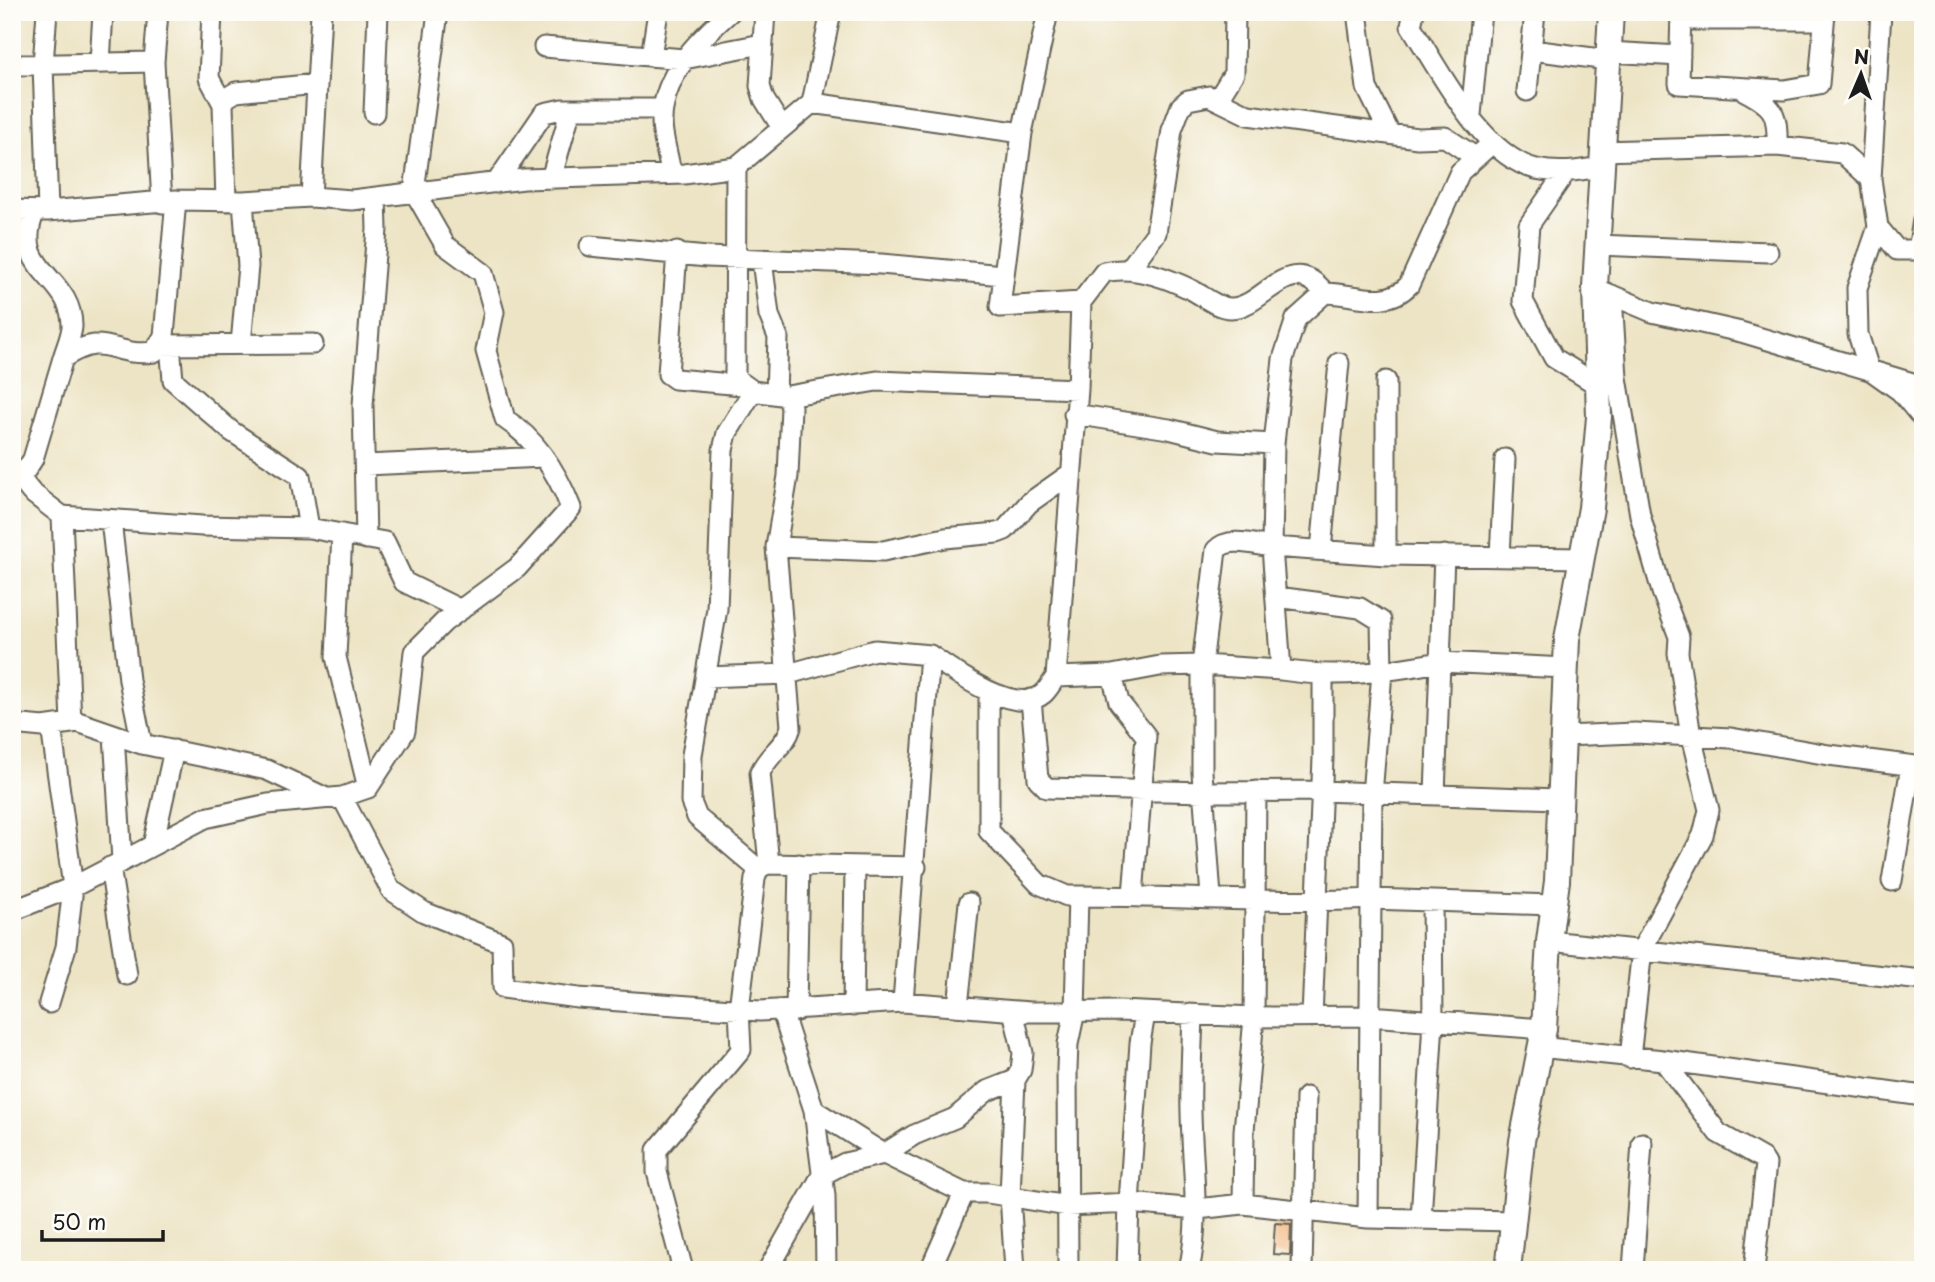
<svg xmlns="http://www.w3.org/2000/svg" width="1935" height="1282" font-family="'Playpen Sans',sans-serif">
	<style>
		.building { fill: #f2b277 }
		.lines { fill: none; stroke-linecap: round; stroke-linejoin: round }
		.minor-casing { stroke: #656257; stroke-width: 23 }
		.tertiary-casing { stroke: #656257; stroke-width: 28 }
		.minor { stroke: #fff; stroke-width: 19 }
		.tertiary { stroke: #fff; stroke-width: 24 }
	</style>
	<rect width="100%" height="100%" fill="#fdfcf7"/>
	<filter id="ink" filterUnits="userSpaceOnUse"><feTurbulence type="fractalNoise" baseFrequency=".0143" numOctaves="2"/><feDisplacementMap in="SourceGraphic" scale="14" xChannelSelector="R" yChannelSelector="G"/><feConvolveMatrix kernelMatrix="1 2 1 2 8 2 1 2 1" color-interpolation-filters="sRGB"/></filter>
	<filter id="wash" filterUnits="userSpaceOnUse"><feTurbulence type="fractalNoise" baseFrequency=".00686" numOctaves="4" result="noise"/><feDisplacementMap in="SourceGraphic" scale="28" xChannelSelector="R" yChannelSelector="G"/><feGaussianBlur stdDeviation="1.57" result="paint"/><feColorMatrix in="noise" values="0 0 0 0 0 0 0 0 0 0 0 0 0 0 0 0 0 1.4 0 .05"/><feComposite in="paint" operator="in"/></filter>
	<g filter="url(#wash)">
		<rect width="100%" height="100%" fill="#ede4c5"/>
		<g id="blocks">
			<path class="building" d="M1275 1223 1291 1224 1290 1255 1273 1254Z"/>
		</g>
	</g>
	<g filter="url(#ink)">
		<use href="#blocks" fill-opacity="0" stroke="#656257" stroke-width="2"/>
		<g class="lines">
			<g class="minor-casing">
				<path id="minor" d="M47 12 43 64 48 211
					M158 12 154 62 162 203
					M212 12 209 78 223 104
					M765 12 760 86 764 99 782 128
					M1048 12 1022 133 1000 307 1081 302 1078 389 1056 677 1112 675 1119 702 1146 736 1133 895
					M1357 12 1367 88 1390 134
					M1414 12 1411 26C1440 71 1482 156 1536 169 1558 174 1578 171 1600 167
					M1681 12 1679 84 1784 90 1819 84 1825 12
					M1881 12 1871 179 1878 227 1897 250H1923
					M1681 20H1824
					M544 47 684 59 762 44
					M1532 50 1608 60
					M1608 52 1680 56
					M651 56 658 12
					M100 63 103 12
					M12 65 154 62
					M1527 91 1535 12
					M1745 91C1774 106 1778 113 1777 146
					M1218 99 1234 73 1235 12
					M812 103 1022 133
					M374 113 378 12
					M1471 115 1481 12
					M1601 151 1777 146 1842 153 1871 179
					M736 167 735 378 753 391 787 396 791 407 788 476 776 547 883 551 945 538 997 533 1005 530 1029 503 1070 474
					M671 173C668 153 659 129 663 109 669 68 701 38 730 12
					M1565 173 1529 225 1523 301 1554 358 1599 386
					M551 179 571 109
					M496 183 544 113 562 109H662
					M311 197 321 12
					M226 201 223 104 226 98 236 92 317 84
					M12 210 48 211 176 200 243 201 311 197 352 200 524 179 684 174 736 167 812 103 831 12
					M35 211C9 272 73 275 72 327 71 337 66 348 63 358
					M1878 227 1857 288 1858 334 1869 369 1900 391 1923 419
					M1598 245 1768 252
					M590 246 707 257 881 264 1003 275
					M1918 250 1923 220
					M677 252 668 374 675 379 742 385
					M762 260 769 315 778 337 776 394
					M1130 268 1156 233 1172 130 1181 106 1188 100 1209 96 1248 115 1418 138 1445 137 1475 157
					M1602 291 1652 312 1741 332 1923 386
					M1612 295 1617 378 1640 515 1662 592 1679 637 1678 653 1691 736 1709 810 1703 835 1642 949 1630 1058
					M1081 302 1104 272C1133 265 1166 277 1192 290 1205 297 1217 308 1231 308 1264 308 1289 248 1325 293
					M241 344 248 266 243 201
					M158 345 313 344
					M170 345 173 380 231 431 300 476 309 528
					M753 391 727 433 723 450 717 609 692 755 691 802 697 817 758 869
					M787 396 877 381 1078 389
					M1074 414 1169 429 1217 441 1274 444
					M365 465 544 457
					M15 472 31 492 62 516 202 526 309 528 385 542 404 582 461 610
					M12 473 26 470 33 459 63 358C108 329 111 358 154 352L164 336 176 200
					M62 516 71 723
					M111 520 129 680 142 744
					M342 534 336 657 368 788
					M366 539 363 405 377 229 376 197
					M776 547 791 727C786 746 767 755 760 773L769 864 916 867
					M1321 550 1339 363
					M1386 555V381
					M1444 555 1440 662 1566 668
					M1500 556 1505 459
					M1281 670C1339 679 1383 672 1440 662L1435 794
					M1112 675 1160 666 1202 665 1216 550C1229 536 1255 545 1272 547L1274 444 1283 359 1296 319 1325 293C1355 293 1385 310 1409 285L1460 172 1491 144
					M706 677 788 674 875 650 930 655
					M989 694V831L1039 884 1067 896C1168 895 1270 904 1371 899L1372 795 1382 672 1381 621 1360 608 1277 597
					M1031 699 1038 779 1047 788 1205 792 1319 791 1559 799
					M12 724 43 727 78 722 142 744 267 770 324 797
					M114 735 122 860
					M1564 736 1635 733 1731 738 1829 755 1923 767
					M342 797 391 890 424 912 502 943 503 988 578 998 760 1011 903 1002 1030 1012 1119 1011 1254 1017 1370 1016 1544 1029
					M153 845 174 750
					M110 867 127 975
					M1892 881 1911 766
					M1211 897 1202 772V665L1281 670 1272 547 1386 555 1582 558
					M12 911 73 887 205 818 268 804 342 797 368 788 405 731 414 652 444 622 517 568 571 508C557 472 537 440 505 419L486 351 494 312 483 273 445 245 414 191 438 12
					M1549 941 1923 980
					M903 1002 930 655C953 671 1015 717 1043 694 1048 690 1052 682 1056 677
					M49 1003 66 947 73 887 51 726
					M853 1006 855 866
					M958 1006 969 903
					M796 1011 799 864
					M782 1012 814 1110 825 1196 826 1270
					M1312 1017 1323 758V676
					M1539 1047 1663 1060 1923 1096
					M1663 1060 1718 1133 1762 1158 1766 1164 1754 1270
					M1015 1080 1010 1196 1015 1270
					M814 1110 884 1154 964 1193H988L1068 1206 1129 1203 1197 1209 1243 1204 1368 1218 1514 1221
					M1243 1204 1244 1131 1254 1017 1256 791
					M1368 1218 1371 899 1553 905
					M1421 1219 1433 1021 1432 901
					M683 1270 657 1172V1150L741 1050 739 1009 755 879 758 869 767 864
					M768 1270 822 1175 845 1163 884 1154 914 1135 955 1118 987 1091 1015 1080 1021 1070 1023 1053 1013 1011
					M930 1270 964 1193
					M1068 1270 1067 1069 1068 1044 1075 1011 1078 896
					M1127 1270 1129 1203 1140 1043 1145 1014
					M1189 1270C1201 1217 1192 1167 1191 1113 1190 1080 1192 1047 1193 1015
					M1302 1270 1306 1097
					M1633 1270 1642 1143"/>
			</g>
			<g class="tertiary-casing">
				<path id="tertiary" d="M1508 1270 1522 1141 1544 1029 1549 941 1557 881 1567 639 1591 508 1599 417 1595 287 1611 12"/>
			</g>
			<use href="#minor" class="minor"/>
			<use href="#tertiary" class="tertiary"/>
		</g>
	</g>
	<rect width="1935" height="1282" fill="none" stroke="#fdfcf7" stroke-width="42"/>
	<g transform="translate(1861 74) rotate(2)" stroke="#fdfcf7" stroke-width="5" paint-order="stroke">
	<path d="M0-5L12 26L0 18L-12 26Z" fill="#1c1c1c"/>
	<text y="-10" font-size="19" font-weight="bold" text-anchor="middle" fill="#1c1c1c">N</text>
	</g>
	<path d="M42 1230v10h121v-10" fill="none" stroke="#1c1c1c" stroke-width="3.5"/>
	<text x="52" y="1230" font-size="21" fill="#1c1c1c" stroke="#fdfcf7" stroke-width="5" paint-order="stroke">50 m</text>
</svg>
